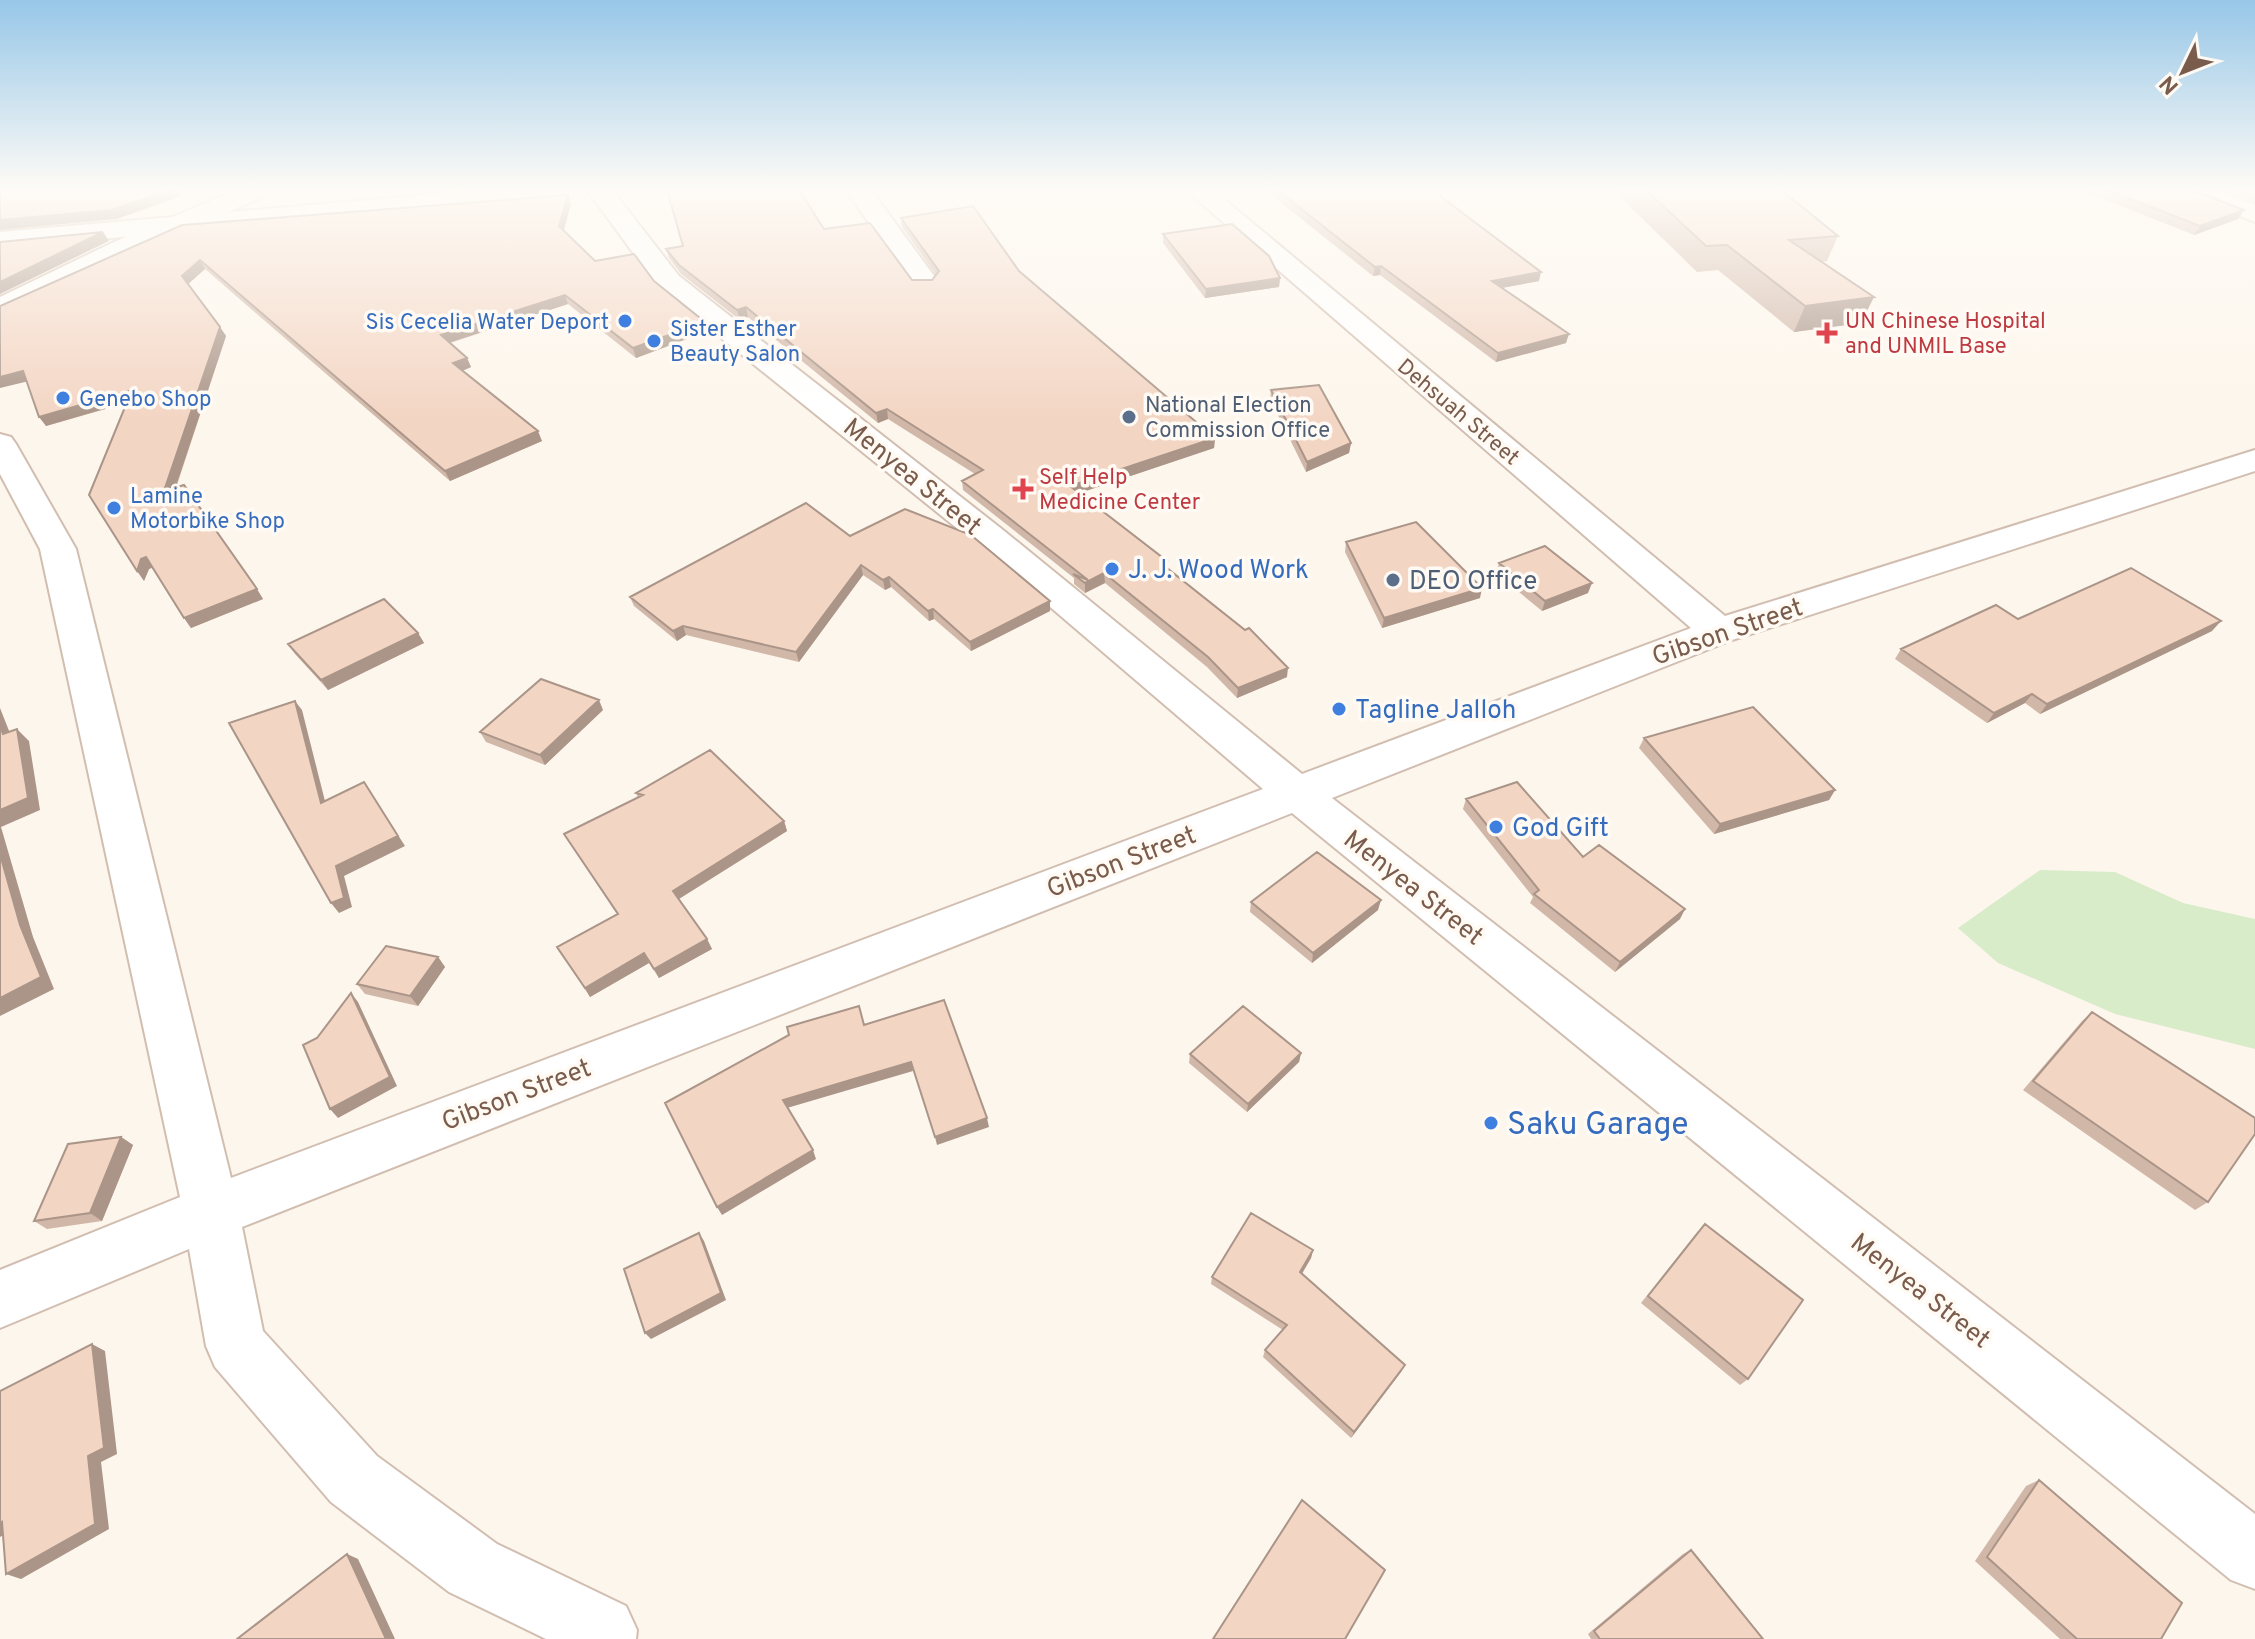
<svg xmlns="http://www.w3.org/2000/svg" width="2255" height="1639" font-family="Overpass,sans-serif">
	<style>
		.green { fill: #d8ecc9 }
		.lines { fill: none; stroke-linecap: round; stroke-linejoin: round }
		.street-casing { stroke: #d1beb0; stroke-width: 4 }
		.secondary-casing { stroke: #d6c0b0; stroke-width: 4 }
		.street { fill: #fff; fill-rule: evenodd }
		.secondary { fill: #fff; fill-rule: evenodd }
		.wall { fill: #d1b7a8 }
		.shaded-wall { fill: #aa9588 }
		.building { fill: #f3d5c3; stroke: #aa9588; stroke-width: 2 }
		.shop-dot { fill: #3f7fe0; stroke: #fffaf3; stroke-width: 3 }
		.health-dot { fill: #e0444e; stroke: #fffaf3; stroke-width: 3 }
		.service-dot { fill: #5c6f8a; stroke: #fffaf3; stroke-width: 3 }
		.labels { text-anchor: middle; stroke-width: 7; stroke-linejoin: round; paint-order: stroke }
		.far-health-label { font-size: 22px; fill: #be3a42; stroke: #fffaf3; text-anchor: start }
		.far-shop-label { font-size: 22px; fill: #366cbe; stroke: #fffaf3; text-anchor: start }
		.far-service-label { font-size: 22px; fill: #4e5e75; stroke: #fffaf3; text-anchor: start }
		.far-street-label { font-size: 22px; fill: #7a5c4d; stroke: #fffaf3 }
		.street-label { font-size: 26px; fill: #7a5c4d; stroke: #fffaf3 }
		.shop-label { font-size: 26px; fill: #366cbe; stroke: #fffaf3; text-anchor: start }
		.service-label { font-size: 26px; fill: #4e5e75; stroke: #fffaf3; text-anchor: start }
		.near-shop-label { font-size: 32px; fill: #366cbe; stroke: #fffaf3; text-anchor: start }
	</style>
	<rect width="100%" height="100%" fill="#fdf6ec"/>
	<path class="green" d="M2040 870 2115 872 2183 903 2255 919V1049L2115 1014 1998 963 1958 928Z"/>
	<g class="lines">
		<g class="street-casing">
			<path id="street" d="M236 190H269L266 195 0 316V297L114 242Z
				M587 190H612L679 276 1003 530 1302 774 1691 628 1186 190H1213L1725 616 2255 450V471L1732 640 1332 798 2255 1514V1589L2231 1580 1292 813 242 1227 263 1331 377 1456 497 1544 626 1606 637 1630 636 1639H546L449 1592 331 1502 215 1367 206 1346 189 1249 0 1328V1270L180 1197 40 549 0 474V434L11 437 16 444 76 549 231 1178 1263 789 979 546 659 288Z
				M846 190H871L937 280 933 286H913Z
				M2182 190H2216L2255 205V222L2185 195Z"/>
		</g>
		<g class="secondary-casing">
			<path id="secondary" d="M484 190H582L579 195 570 197 0 248V232Z"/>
		</g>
		<use href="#street" class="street"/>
		<use href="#secondary" class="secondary"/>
	</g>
	<path class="wall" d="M1265 190H1432L1539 281 1502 288 1566 343 1496 362 1380 275 1373 276Z
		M1613 190H1781L1838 236 1827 261 1822 262 1861 323 1794 332 1718 270 1697 272Z
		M2081 190H2192L2244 210 2238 219 2194 235Z
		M2225 190H2255V202Z
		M568 195 571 204 564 230 595 261 654 281 705 322 708 331 636 358 568 304 450 343 467 358 471 367 462 371 542 441 450 481 205 269 188 284 226 336 176 488 263 599 191 628 152 568 149 569 144 581 127 403 46 426 26 381 182 225Z
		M901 218 1019 271 1215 438 1214 448 1079 493 1167 561V568L1287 677 1237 698 1207 667 1105 583 1085 593 1074 584V578L963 490 962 481 975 474 888 419 878 423 748 317 740 320 681 274 669 258 666 249 824 229 912 280H932L936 275 902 227Z
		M1163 234 1280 278 1279 287 1205 298 1163 243Z
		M1271 390 1351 443 1349 453 1306 472 1270 399Z
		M850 536 1050 601V611L971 651 934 619 929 621 891 587 885 590 863 575 799 662 686 635 677 641 634 606 630 597Z
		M1346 542 1480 598 1382 628 1345 552Z
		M1499 563 1588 593 1542 611 1496 573Z
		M2018 619 2212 631 2040 714 2025 703 1987 723 1895 659 1901 649Z
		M418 633 424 643 328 690 295 654 288 644Z
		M603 710 545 765 486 742 480 732Z
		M1644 738 1835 790 1829 800 1714 834 1639 748Z
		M636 793 784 821 787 831 679 899 707 939 712 949 659 978 649 963 590 997 557 947 617 914 564 834 638 798Z
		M1466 799 1680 919 1615 972 1530 903 1533 897 1463 809Z
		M1251 902 1378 910 1312 963 1250 912Z
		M438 957 445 967 418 1006 365 994 357 984Z
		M2092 1012 2208 1202 2195 1210 2023 1090 2082 1021Z
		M1301 1053 1299 1062 1247 1112 1189 1063 1190 1054Z
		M121 1137 133 1145 102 1221 47 1229 34 1221Z
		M1698 1231 1748 1379 1740 1385 1641 1303Z
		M1313 1250 1311 1258 1302 1274 1405 1365 1401 1372 1351 1438 1263 1357 1265 1350 1283 1330 1211 1284 1212 1277Z
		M2039 1480 2161 1639H2060L1975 1561 2026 1486Z
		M1691 1550 1763 1639H1591L1588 1634 1683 1554Z"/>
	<path class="shaded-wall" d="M170 190H180L181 196 117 219 0 230V220Z
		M568 195 571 204 562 235 559 226Z
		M2244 210 2238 219 2194 235 2200 226Z
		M103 232 109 241 0 294V282Z
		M200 260 205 269 187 285 182 276Z
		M1381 266 1380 275 1373 276 1375 267Z
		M1541 272 1539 281 1490 290 1492 281Z
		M1280 278 1279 287 1205 298 1206 289Z
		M565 295 568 304 445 344 441 335Z
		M1874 297 1861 323 1794 332 1805 306Z
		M746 307 748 317 740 320 737 310Z
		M705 322 708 331 636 358 633 348Z
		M220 327 226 336 171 501 164 491Z
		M1569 334 1566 343 1496 362 1498 353Z
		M467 358 471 367 457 373 453 363Z
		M23 371 29 381 0 388V377Z
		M132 390 138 399 46 426 39 417Z
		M887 409 888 419 878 423 876 413Z
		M538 431 542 441 450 481 445 471Z
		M1215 438 1214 448 1071 496 1070 486Z
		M1351 443 1349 453 1306 472 1307 462Z
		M146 557 153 567 149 569 144 581 137 571 141 559Z
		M861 565 863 575 799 662 796 652Z
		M1104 573 1105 583 1085 593V583Z
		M889 577 891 587 885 590 883 580Z
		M1592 583 1588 593 1542 611 1545 601Z
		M1482 588 1480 598 1382 628 1384 618Z
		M257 589 263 599 191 628 184 618Z
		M1050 601V611L971 651 970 642Z
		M933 609 934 619 929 621 928 611Z
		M2221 621 2212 631 2040 714 2047 704Z
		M683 626 686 635 677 641 673 631Z
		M418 633 424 643 328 690 321 680Z
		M1288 668 1287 677 1237 698 1238 688Z
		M2032 694 2025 703 1987 723 1994 713Z
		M599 700 603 710 545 765 540 755Z
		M295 701 302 710 328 813 321 803Z
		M0 708 15 746 3 734 0 725Z
		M17 729 29 741 40 810 1 827 33 937 54 989 0 1016V810Z
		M364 782 405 846 344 876 352 907 339 913 331 903 336 866Z
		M1835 790 1829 800 1714 834 1720 824Z
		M784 821 787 831 677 900 673 891Z
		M1381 900 1378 910 1312 963 1313 953Z
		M1685 909 1680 919 1615 972 1620 962Z
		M707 939 712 949 659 978 654 969Z
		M644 953 649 963 590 997 585 988Z
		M438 957 445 967 418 1006 410 996Z
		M351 993 358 1002 397 1086 338 1118 330 1109Z
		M1301 1053 1299 1062 1247 1112 1248 1104Z
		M911 1062 913 1071 787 1108 783 1100Z
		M987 1118 989 1127 937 1145 935 1137Z
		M121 1137 133 1145 102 1221 90 1213Z
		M813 1150 816 1159 722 1215 717 1207Z
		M699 1233 704 1241 726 1300 651 1339 645 1333Z
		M1313 1250 1311 1258 1298 1280 1300 1272Z
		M92 1344 105 1351 117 1454 101 1462 109 1529 21 1579 6 1574 88 1456Z
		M1405 1365 1401 1372 1351 1438 1354 1432Z
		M2 1522 17 1527 0 1537V1524Z
		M347 1554 358 1559 395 1639H386Z"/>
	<path class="building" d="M0 190H170L112 210 0 220Z
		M667 190H799L824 229 870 223 912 280H932L939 271 901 218 973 206 1019 271 1215 438 1070 486 1167 561 1162 564 1245 630 1249 628 1288 668 1238 688 1208 657 1104 573 1085 583 1073 574 1088 580 962 481 983 470 887 409 876 413 746 307 737 310 679 265 666 249 683 246Z
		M1277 190H1432L1541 272 1492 281 1569 334 1498 353 1381 266 1375 267Z
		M1646 190H1781L1838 236 1789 240 1874 297 1805 306 1727 245 1706 246Z
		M2107 190H2192L2244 210 2200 226Z
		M568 195 559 226 595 261 634 254 654 281 705 322 633 348 565 295 441 335 467 358 453 363 538 431 445 471 200 260 182 276 220 327 164 491 184 485 257 589 184 618 146 557 141 559 137 571 89 495 132 390 39 417 23 371 0 377V306L182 225Z
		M1232 224 1269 256 1280 278 1206 289 1163 234Z
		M103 232 0 282V242Z
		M1319 385 1351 443 1307 462 1271 390Z
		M806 503 850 536 905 509 971 535 1050 601 970 642 933 609 928 611 889 577 883 580 861 565 796 652 683 626 673 631 630 597Z
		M1416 522 1482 588 1384 618 1346 542Z
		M1545 546 1592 583 1545 601 1499 563Z
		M2131 568 2221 621 2047 704 2032 694 1994 713 1901 649 1996 605 2018 619Z
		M384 599 418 633 321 680 288 644Z
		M541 679 599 700 540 755 480 732Z
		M295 701 321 803 364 782 398 836 336 866 344 898 331 903 229 723Z
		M1753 707 1835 790 1720 824 1644 738Z
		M0 725 3 734 17 729 28 798 0 810Z
		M710 750 784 821 673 891 707 939 654 969 644 953 585 988 557 947 618 914 564 834 643 795 636 793Z
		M1517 782 1583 857 1599 845 1685 909 1620 962 1534 894 1539 890 1466 799Z
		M1317 852 1381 900 1313 953 1251 902Z
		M0 854 20 925 41 977 0 998Z
		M386 946 438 957 410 996 357 984Z
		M351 993 390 1077 330 1109 303 1045 317 1038Z
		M944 1000 987 1118 935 1137 911 1062 783 1100 813 1150 717 1207 665 1103 789 1035 787 1027 859 1006 864 1025Z
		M1243 1006 1301 1053 1248 1104 1190 1054Z
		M2092 1012 2255 1118V1134L2208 1202 2033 1081Z
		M121 1137 90 1213 34 1221 68 1144Z
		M1251 1213 1313 1250 1300 1272 1405 1365 1354 1432 1265 1350 1287 1325 1212 1277Z
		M1705 1224 1803 1300 1748 1379 1648 1296Z
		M699 1233 721 1293 645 1333 624 1269Z
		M92 1344 104 1448 88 1456 95 1524 6 1574 2 1522 0 1524V1391Z
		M2039 1480 2182 1603 2161 1639H2077L1987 1557Z
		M1302 1500 1385 1570 1345 1639H1213Z
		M1691 1550 1763 1639H1600L1594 1631Z
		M347 1554 386 1639H237Z"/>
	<linearGradient id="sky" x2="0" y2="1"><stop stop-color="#97c7e8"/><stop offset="0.45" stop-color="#fefbf6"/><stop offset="1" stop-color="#fefbf6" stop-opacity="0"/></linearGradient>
	<rect width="2255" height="420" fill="url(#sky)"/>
	<g class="shop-dot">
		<circle cx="625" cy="321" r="8"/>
		<circle cx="654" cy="341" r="8"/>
		<circle cx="63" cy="398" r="8"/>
		<circle cx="114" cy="508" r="8"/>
		<circle cx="1112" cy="569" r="8"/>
		<circle cx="1339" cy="709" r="8"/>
		<circle cx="1496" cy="827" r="8"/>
		<circle cx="1491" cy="1123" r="8"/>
	</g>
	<g class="health-dot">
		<path d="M1823 321h8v8h8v8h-8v8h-8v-8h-8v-8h8z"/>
		<path d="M1019 477h8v8h8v8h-8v8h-8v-8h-8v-8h8z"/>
	</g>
	<g class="service-dot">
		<circle cx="1129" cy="417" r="8"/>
		<circle cx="1393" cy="580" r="8"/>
	</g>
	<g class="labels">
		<g class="far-health-label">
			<text x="1845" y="328">UN Chinese Hospital<tspan x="1845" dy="25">and UNMIL Base</tspan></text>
			<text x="1039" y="484">Self Help<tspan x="1039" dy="25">Medicine Center</tspan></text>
		</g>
		<g class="far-shop-label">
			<text x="609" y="329" text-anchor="end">Sis Cecelia Water Deport</text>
			<text x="670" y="336">Sister Esther<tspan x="670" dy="25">Beauty Salon</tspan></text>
			<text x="79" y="406">Genebo Shop</text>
			<text x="130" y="503">Lamine<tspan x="130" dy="25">Motorbike Shop</tspan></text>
		</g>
		<g class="far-service-label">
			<text x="1145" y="412">National Election<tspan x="1145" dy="25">Commission Office</tspan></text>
		</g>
		<g class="far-street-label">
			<text transform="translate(1459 411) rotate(40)" y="8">Dehsuah Street</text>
		</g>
		<g class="street-label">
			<text transform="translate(913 476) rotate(39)" y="9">Menyea Street</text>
			<text transform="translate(1727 631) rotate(-19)" y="9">Gibson Street</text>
			<text transform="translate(1121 861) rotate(-21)" y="9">Gibson Street</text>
			<text transform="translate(1414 887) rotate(38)" y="9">Menyea Street</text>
			<text transform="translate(516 1094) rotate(-21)" y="9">Gibson Street</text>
			<text transform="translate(1921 1290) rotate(38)" y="9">Menyea Street</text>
		</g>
		<g class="shop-label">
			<text x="1128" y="578">J. J. Wood Work</text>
			<text x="1355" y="718">Tagline Jalloh</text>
			<text x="1512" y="836">God Gift</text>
		</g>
		<g class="service-label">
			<text x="1409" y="589">DEO Office</text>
		</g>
		<g class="near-shop-label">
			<text x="1507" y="1134">Saku Garage</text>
		</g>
	</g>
	<g transform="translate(2183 72) rotate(227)" stroke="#fffaf3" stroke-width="6" paint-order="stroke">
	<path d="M0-6L14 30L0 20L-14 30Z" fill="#7a5c4d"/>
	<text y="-12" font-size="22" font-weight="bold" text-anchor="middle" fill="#7a5c4d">N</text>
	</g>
</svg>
